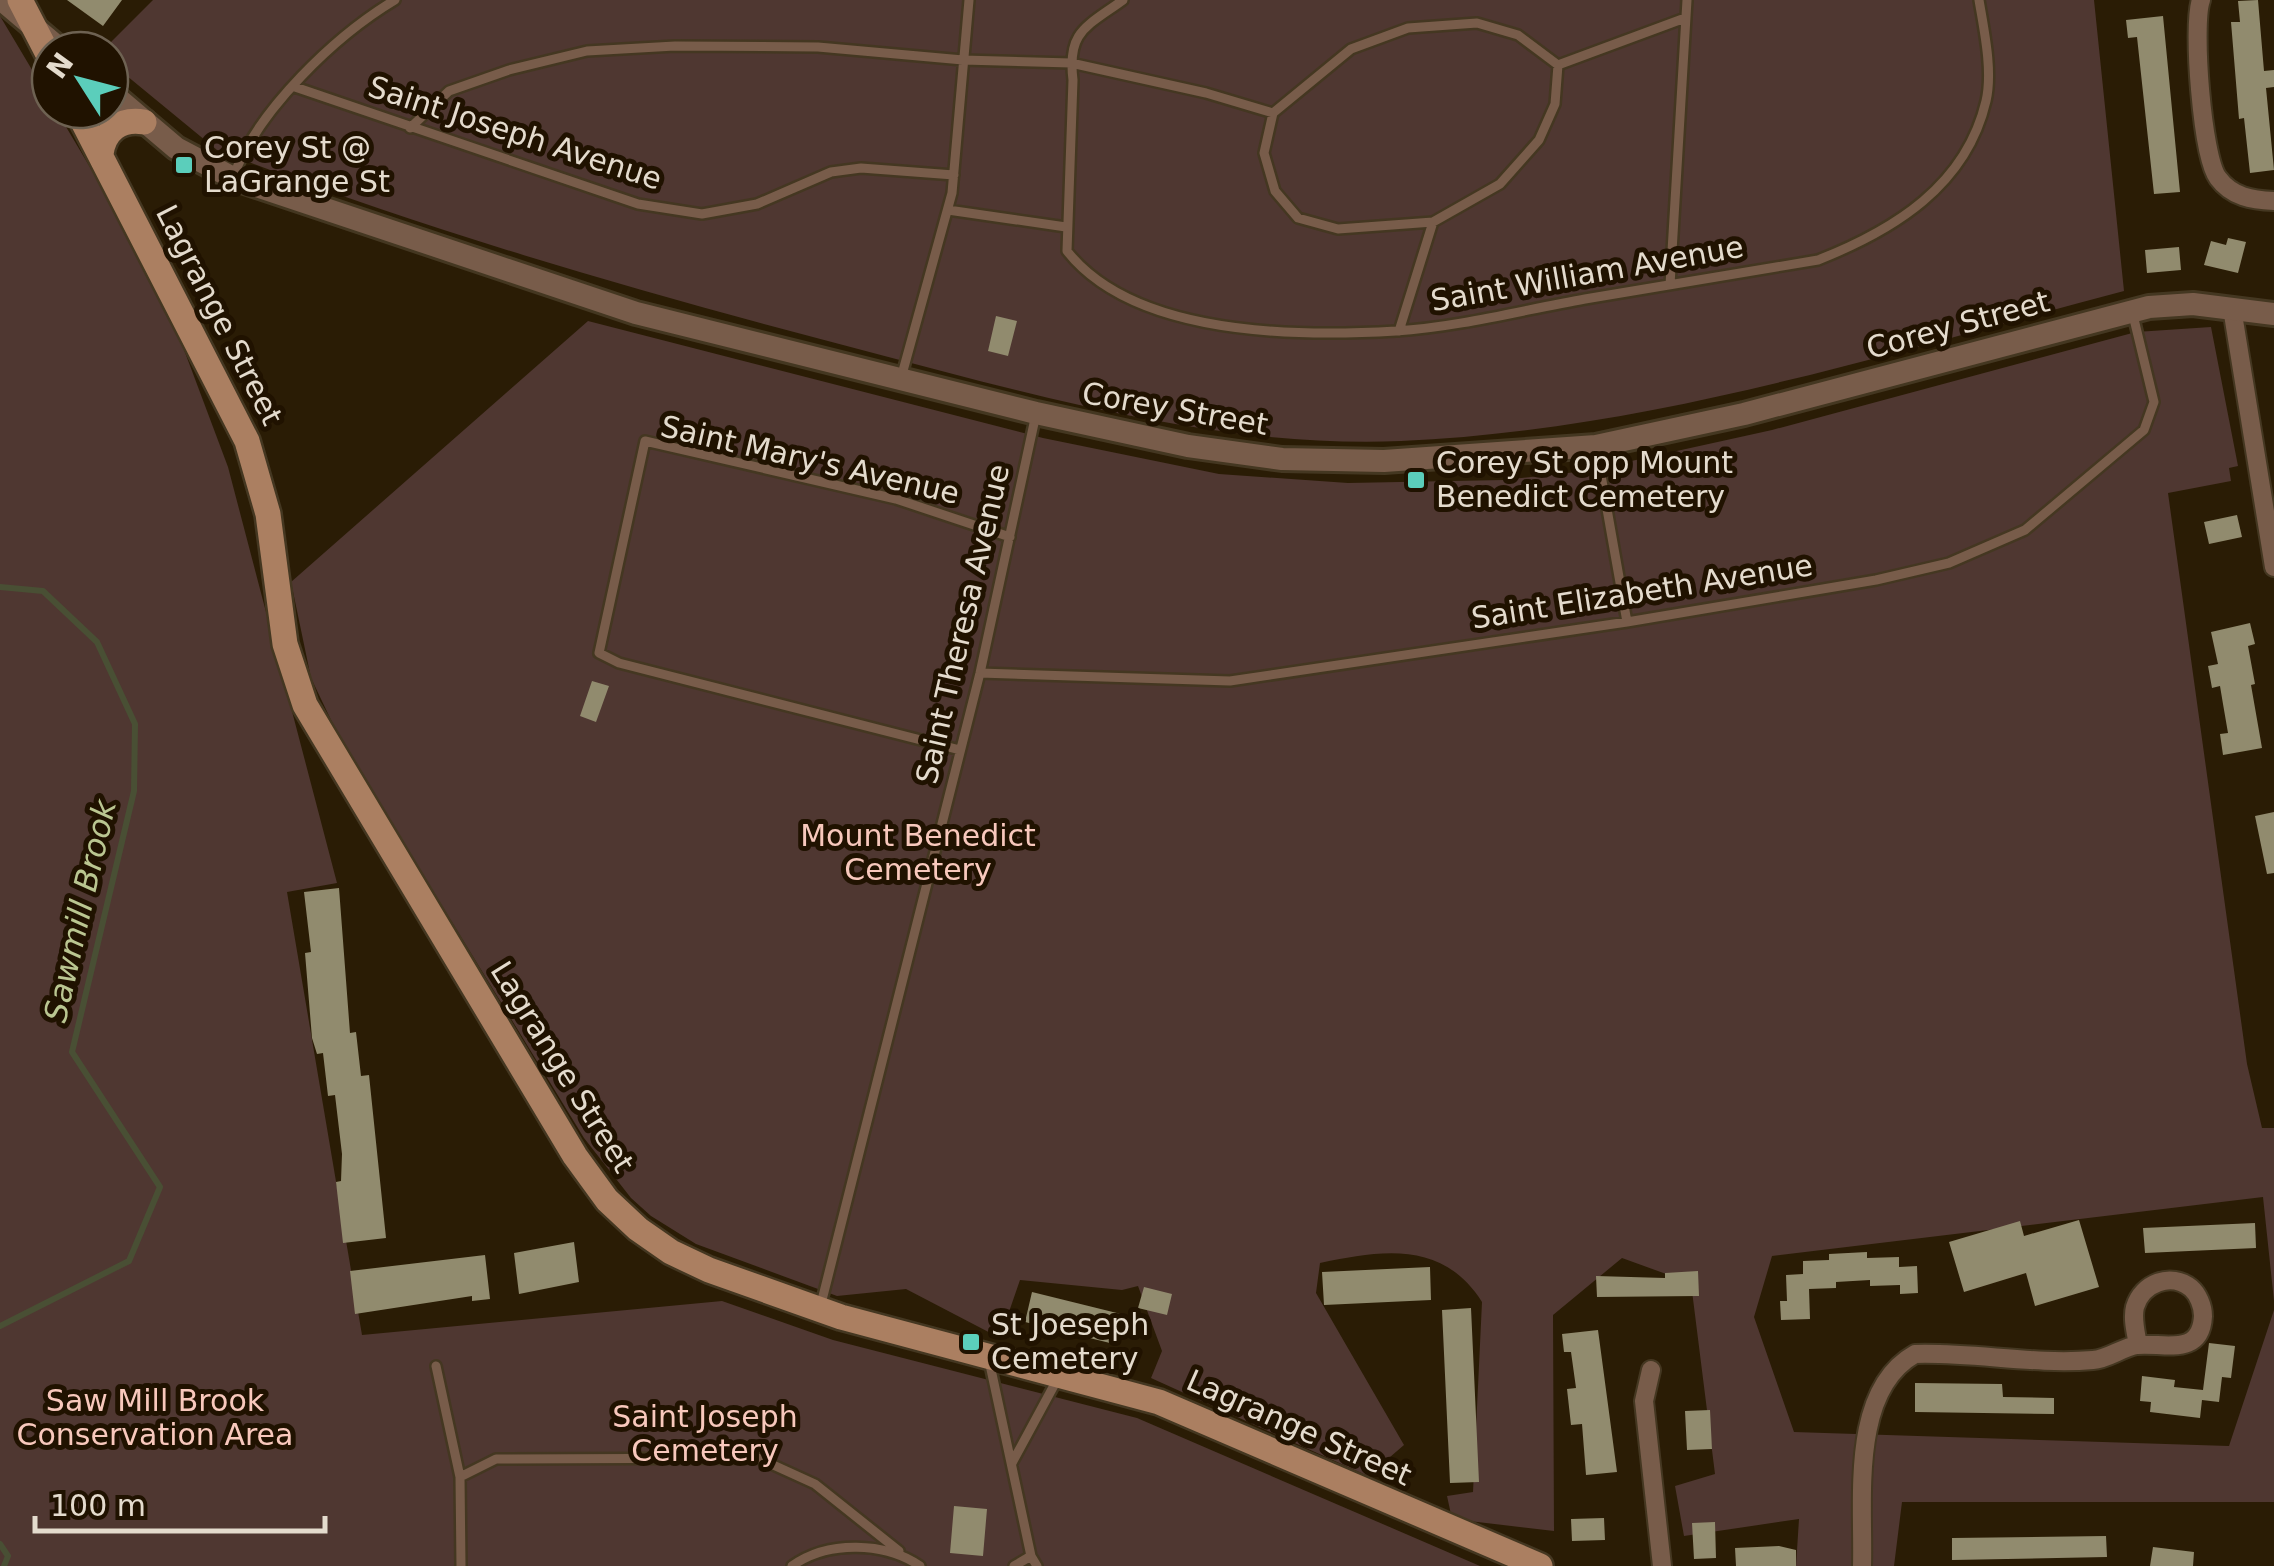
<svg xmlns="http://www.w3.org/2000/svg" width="2274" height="1566" font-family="'DejaVu Sans',sans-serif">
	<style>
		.green { fill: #4f3731 }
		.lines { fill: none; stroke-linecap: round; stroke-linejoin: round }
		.stream { stroke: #494f34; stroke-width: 6 }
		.building { fill: #918b6e }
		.service-casing { stroke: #443721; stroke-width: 14 }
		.minor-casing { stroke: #443721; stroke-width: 22 }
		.tertiary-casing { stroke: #443721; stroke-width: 28 }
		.secondary-casing { stroke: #443721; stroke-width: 30 }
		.service { stroke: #785c4a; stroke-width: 9 }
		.minor { stroke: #785c4a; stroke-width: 18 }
		.tertiary { stroke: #785c4a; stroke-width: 22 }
		.secondary { stroke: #ab7f61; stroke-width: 25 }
		.poi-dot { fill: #5bcebb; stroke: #201200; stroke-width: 4 }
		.labels { text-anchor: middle; stroke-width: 10; stroke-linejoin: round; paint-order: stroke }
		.street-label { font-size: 30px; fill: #e4dbcd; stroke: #201200 }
		.poi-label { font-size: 30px; fill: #e4dbcd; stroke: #201200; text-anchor: start }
		.park-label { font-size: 30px; fill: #f8c8bc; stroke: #201200 }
		.water-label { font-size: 32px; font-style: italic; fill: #bac691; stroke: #201200 }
	</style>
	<rect width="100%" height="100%" fill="#2a1c05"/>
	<path class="green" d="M153 0H2094L2124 291C1884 354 1650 430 1401 441 1222 448 1048 399 877 354 654 296 432 233 217 150L110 62V50H103Z
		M0 16 50 100V110H56L159 283 228 467 337 883 287 892 362 1335 722 1301 833 1340 1137 1418 1480 1566H0Z
		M588 321 1043 438 1219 474 1348 483 1503 480 1586 471 1772 430 2136 332 2211 327 2238 466 2229 468 2231 481 2168 493 2247 1064 2262 1128H2274V1301L2263 1197 1772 1256 1754 1317 1794 1432 2229 1446 2274 1310V1502H1902L1894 1566H1796L1799 1519 1684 1536 1675 1486 1715 1474 1691 1283 1622 1258 1553 1315 1554 1531 1452 1519 1447 1496 1473 1492 1482 1302C1443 1240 1382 1250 1320 1263L1316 1293 1404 1445 1368 1476 1151 1378 1162 1351 1138 1286 1122 1290 1020 1280 1000 1338 906 1289 837 1296 696 1244 651 1216 631 1198 584 1138 341 741 311 678 291 582Z"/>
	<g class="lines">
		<path class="stream" d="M0 587 43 591 97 642 135 724 134 791 72 1052 160 1187 129 1261 0 1326
			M0 1544 8 1556 4 1566"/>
	</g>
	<path class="building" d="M67 0H122L103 26Z
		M2258 0 2264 71 2274 70V87L2266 88 2274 170 2250 173 2244 118 2239 119 2231 22H2240L2238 1Z
		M2163 16 2180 192 2154 194 2137 37 2128 38 2126 20Z
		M2228 238 2246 242 2238 273 2204 265 2211 241 2226 245Z
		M2179 247 2181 270 2147 273 2145 250Z
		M996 316 1017 321 1008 356 988 351Z
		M2237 515 2242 537 2209 544 2204 522Z
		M2250 623 2255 644 2248 646 2255 684 2251 685 2262 748 2223 755 2220 734 2228 733 2223 704 2220 686 2212 688 2208 666 2218 664 2211 632Z
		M592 681 609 686 596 722 580 716Z
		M2274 812V873L2267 874 2255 816Z
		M339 888 350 1033 356 1032 361 1076 369 1075 386 1238 343 1243 336 1182 341 1181 342 1154 335 1095 328 1096 323 1053 317 1054 312 1038 305 953 311 952 304 892Z
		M2079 1220 2099 1287 2035 1306 2026 1273 1964 1292 1949 1242 2020 1221 2024 1236Z
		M2255 1223 2256 1248 2145 1253 2143 1228Z
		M574 1242 579 1282 519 1294 514 1253Z
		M1867 1252V1258L1899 1257V1267L1917 1266 1918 1293 1900 1294V1285L1870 1286V1280L1836 1282V1288L1809 1289 1810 1319 1781 1320 1780 1301H1787L1786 1275 1803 1274V1261L1829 1260V1254Z
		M485 1255 490 1299 472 1301V1296L355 1314 350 1271Z
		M1430 1267 1431 1300 1324 1305 1322 1272Z
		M1698 1271 1699 1296 1597 1297 1596 1276 1665 1278V1273Z
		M1144 1287 1172 1294 1167 1315 1138 1308Z
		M1032 1292 1125 1315 1118 1345 1025 1322Z
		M1471 1308 1479 1482 1450 1483 1442 1310Z
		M1598 1330 1617 1472 1586 1475 1582 1424 1571 1425 1567 1389 1576 1388 1571 1352H1564L1562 1334Z
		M2209 1343 2235 1346 2231 1378 2222 1377 2219 1402 2202 1400 2200 1418 2150 1412 2151 1402 2140 1401 2142 1376 2175 1380 2174 1387 2203 1390Z
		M1915 1383 2002 1384 2003 1397 2054 1398V1414L1915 1412Z
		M1710 1410 1712 1449 1687 1450 1685 1411Z
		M954 1506 987 1509 983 1556 950 1553Z
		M1604 1518 1605 1540 1572 1541 1571 1519Z
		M1715 1522 1716 1558 1694 1559 1692 1523Z
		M2106 1536 2107 1557 1952 1560V1538Z
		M1779 1546 1796 1550V1566H1736L1735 1548Z
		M2153 1547 2194 1552 2193 1566H2150Z"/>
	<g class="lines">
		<g class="service-casing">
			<path id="service" d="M1123 0C1086 27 1067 31 1073 80L1067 251C1134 336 1296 337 1396 331 1459 327 1523 310 1585 299 1663 286 1740 273 1818 260 1894 230 1966 186 1986 101 1993 71 1984 30 1979 0
				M1477 23 1518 35 1558 65 1555 104 1539 140 1500 184 1433 222 1338 229 1298 218 1275 191 1264 153 1273 113 1351 49 1408 28Z
				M1558 65 1685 18
				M295 87 638 204 702 214 757 204 831 172 861 168 954 175
				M410 128 449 91 509 70 587 51 675 46 818 47 963 60 1071 63 1206 93 1273 113
				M234 175C258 110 335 36 395 0
				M948 210 1066 227
				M1670 285 1687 0
				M1399 331 1433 222
				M901 378 952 193 969 0
				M1596 447 1627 622
				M980 673 1230 681 1627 622 1876 580 1949 563 2025 530 2144 430 2154 402 2133 315
				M960 750 619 663 599 653 645 441 896 499 1010 537
				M820 1308 980 673 1036 414
				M989 1360 1031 1556 1037 1566
				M436 1366 460 1477 461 1566
				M1012 1463 1058 1378
				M460 1477 496 1459 758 1458 815 1484 899 1551
				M792 1566C828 1540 885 1542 920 1566
				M1014 1566 1031 1556"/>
		</g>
		<g class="minor-casing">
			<path id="minor" d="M2201 0C2192 25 2202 157 2218 178 2232 197 2252 200 2274 201
				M2232 308 2274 567
				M1651 1370 1644 1401 1662 1566
				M1862 1566C1864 1502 1849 1391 1915 1354 1974 1352 2034 1365 2093 1360 2108 1359 2121 1348 2137 1345 2162 1342 2201 1358 2203 1316 2203 1306 2198 1294 2191 1288 2171 1272 2142 1283 2135 1307 2132 1319 2136 1333 2138 1345"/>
		</g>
		<g class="tertiary-casing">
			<path id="tertiary" d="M2 0 61 50
				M110 92 176 148 233 178 636 313 1036 413 1188 446 1282 459 1384 461 1596 446 1744 414 2149 307 2193 304 2274 314"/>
		</g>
		<g class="secondary-casing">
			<path id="secondary" d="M20 0 50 58
				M77 110 247 441 268 514 285 644 305 705 575 1156 607 1200 638 1229 671 1252 709 1270 841 1317 1159 1402 1540 1566
				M101 154C104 131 120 118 144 122"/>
		</g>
		<use href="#service" class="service"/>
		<use href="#minor" class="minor"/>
		<use href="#tertiary" class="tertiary"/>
		<use href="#secondary" class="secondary"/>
	</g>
	<g class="poi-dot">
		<rect x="174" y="155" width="20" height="20" rx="5"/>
		<rect x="1406" y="470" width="20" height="20" rx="5"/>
		<rect x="961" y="1332" width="20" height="20" rx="5"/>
	</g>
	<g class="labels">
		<g class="street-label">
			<text transform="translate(515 133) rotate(18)" y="10">Saint Joseph Avenue</text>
			<text transform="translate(1587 274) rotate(-10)" y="10">Saint William Avenue</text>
			<text transform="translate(219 315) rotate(63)" y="10">Lagrange Street</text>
			<text transform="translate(1958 325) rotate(-15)" y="10">Corey Street</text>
			<text transform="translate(1175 409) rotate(10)" y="10">Corey Street</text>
			<text transform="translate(810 460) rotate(13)" y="10">Saint Mary's Avenue</text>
			<text transform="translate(1642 592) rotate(-9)" y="10">Saint Elizabeth Avenue</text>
			<text transform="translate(963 624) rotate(-77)" y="10">Saint Theresa Avenue</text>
			<text transform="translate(562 1067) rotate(58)" y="10">Lagrange Street</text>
			<text transform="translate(1299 1428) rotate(24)" y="10">Lagrange Street</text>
		</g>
		<g class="poi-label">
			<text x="204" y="158">Corey St @<tspan x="204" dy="34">LaGrange St</tspan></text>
			<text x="1436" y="473">Corey St opp Mount<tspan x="1436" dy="34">Benedict Cemetery</tspan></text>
			<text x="991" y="1335">St Joeseph<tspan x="991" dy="34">Cemetery</tspan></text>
		</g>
		<g class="park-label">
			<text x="918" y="846">Mount Benedict<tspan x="918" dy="34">Cemetery</tspan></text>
			<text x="155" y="1411">Saw Mill Brook<tspan x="155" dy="34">Conservation Area</tspan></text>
			<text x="705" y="1427">Saint Joseph<tspan x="705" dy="34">Cemetery</tspan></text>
		</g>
		<g class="water-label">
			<text transform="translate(80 911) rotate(-77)" y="11">Sawmill Brook</text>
		</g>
	</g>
	<g transform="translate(80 80) rotate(306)"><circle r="48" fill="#201200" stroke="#6e6252" stroke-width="2.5"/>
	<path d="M0-8L18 38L0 25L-18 38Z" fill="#5bcebb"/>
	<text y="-15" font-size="28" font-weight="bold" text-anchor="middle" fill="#e4dbcd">N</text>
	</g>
	<path d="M35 1516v15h290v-15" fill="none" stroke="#e4dbcd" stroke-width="5"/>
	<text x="50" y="1516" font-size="30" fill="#e4dbcd" stroke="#201200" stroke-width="8" paint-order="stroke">100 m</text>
</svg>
